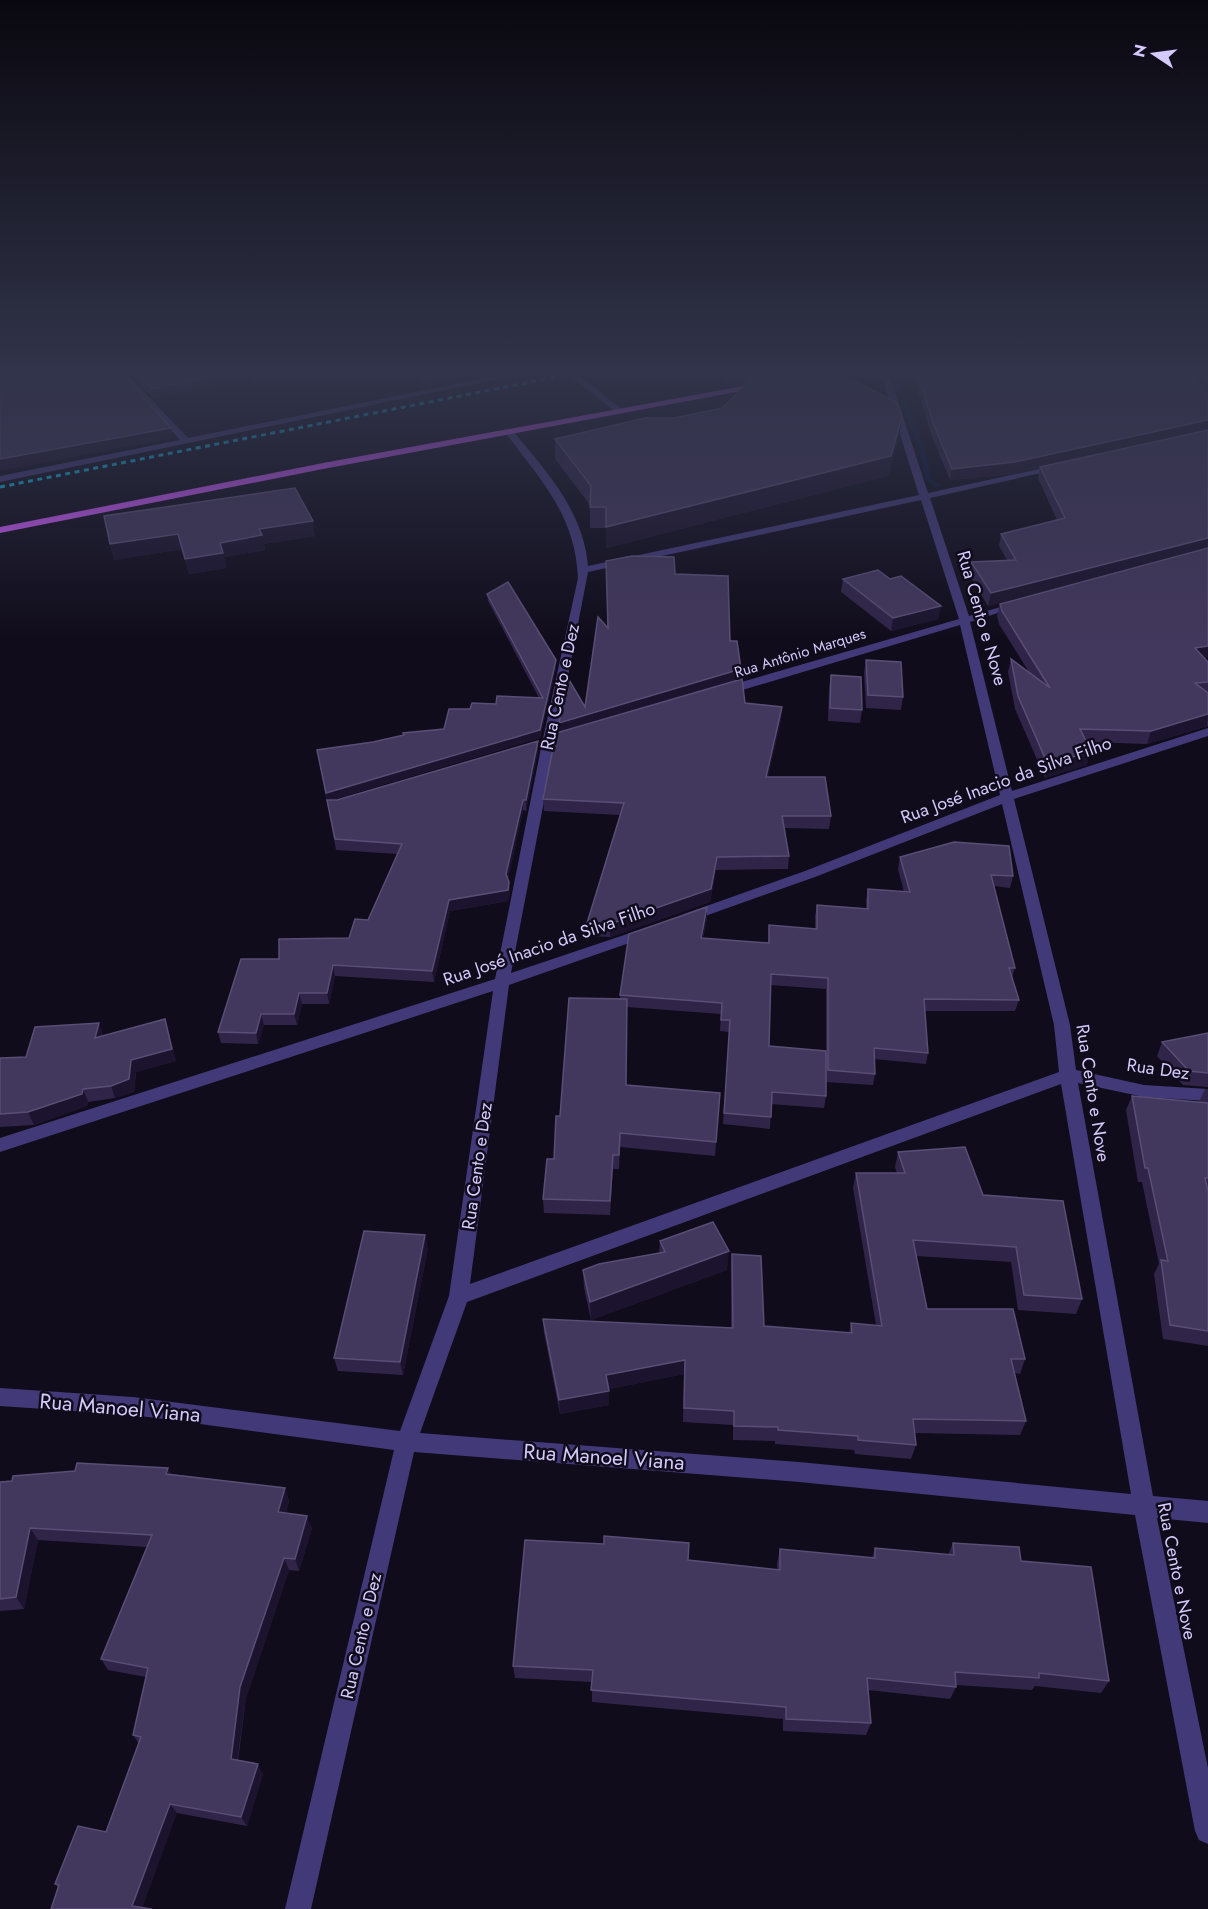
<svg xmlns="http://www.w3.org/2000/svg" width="1208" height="1909" font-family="Jost,sans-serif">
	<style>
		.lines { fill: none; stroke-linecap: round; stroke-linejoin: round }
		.stream { fill: #0b1636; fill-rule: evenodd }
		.minor { fill: #423a78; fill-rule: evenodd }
		.major { fill: #ca57f5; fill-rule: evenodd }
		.rail { stroke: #0db9e4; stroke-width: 3; stroke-dasharray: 5 4.5; stroke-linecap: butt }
		.wall { fill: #302549 }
		.shaded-wall { fill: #1c142e }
		.building { fill: #42375c; stroke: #594e75; stroke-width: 1.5 }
		.labels { text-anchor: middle; stroke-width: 5; stroke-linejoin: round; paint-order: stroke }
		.far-street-label { font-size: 15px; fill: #d4cafc; stroke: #100c1b }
		.street-label { font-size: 18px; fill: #d4cafc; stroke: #100c1b }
		.near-street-label { font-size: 21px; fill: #d4cafc; stroke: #100c1b }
	</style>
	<rect width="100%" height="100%" fill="#100c1b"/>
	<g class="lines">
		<path class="stream" d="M889 374H895L924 446 931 478 940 485V487H936L925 479 918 446Z"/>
		<path class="minor" d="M118 374H127L188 438 505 374H522L0 482V476L180 440Z
			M568 374H577L625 412 618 414Z
			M881 374H889L928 493 1058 465 1063 468 930 498 969 616 1018 602 1023 605 970 622 1012 791 1208 728V736L1014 799 1070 1025 1076 1070 1144 1085 1208 1089V1101L1144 1097 1078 1083 1153 1496 1208 1501V1523L1157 1518 1208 1768V1844L1199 1840 1195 1831 1135 1515 799 1482 414 1452 311 1909H285L394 1450 133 1415 0 1406V1388L133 1397 400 1431 449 1296 493 991 0 1152V1138L495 979 542 743 578 578C575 514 541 481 505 432L512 430C545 469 584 512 588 566L919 495ZM921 500 959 619 721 688 719 691 725 695 729 694 960 625 1000 795 805 871 684 914 682 917 689 922 694 920 815 877 1002 804 1054 1025 1059 1072 470 1284 509 985 652 935 654 932 647 927 642 929 511 973 588 572ZM1061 1084 1131 1494 799 1462 420 1433 467 1302Z"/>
		<path class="major" d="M760 383 764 385 763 387 323 469 0 533V527L323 463Z"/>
		<path class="rail" d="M0 487 571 374"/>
	</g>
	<path class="wall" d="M130 374H294V376L257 384 251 379 154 399Z
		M415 374H438L439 385 429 387Z
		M718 374H842L902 417 899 437 888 476 606 548V528H590V505L555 459V439L674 418 722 408 743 387 744 382 733 384Z
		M913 374H1189L1208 396V657L1204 658 1208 662V726L1147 744 1086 742 1087 765 1045 778 1015 709 1008 672 1011 659 1029 672 999 624 997 616 1000 604 1160 561 988 606 969 574 971 562 1007 560 999 546 1001 534 1057 520 1038 478 1040 468 1013 474 950 480 931 434Z
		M1190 374H1208V396Z
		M104 516 315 536 264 544 265 550 224 557 226 568 189 574 182 549 114 560Z
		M675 574 730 641 741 669 740 679 745 703 782 707 781 720 768 777 831 816 829 829 784 828 789 856 788 869 716 870 710 902 610 937 587 936V923L620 815 544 811 543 799 559 732V723L585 707 607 627Z
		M843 579H890L941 606 938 619 891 631 841 592Z
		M487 594 556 660V668L540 738 331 800H337L538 741V751L526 811 523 810 508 879 509 882 510 893 508 901 450 911 434 982 335 976 329 1004H302L297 1025H264L258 1044 221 1043 218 1032 279 959 349 938 368 920 397 854 336 850 317 750 373 742 444 729 470 709 496 704 539 698 488 601Z
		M866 660 903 697 901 710 866 708 864 673Z
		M831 675 862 710 860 723 828 721 829 688Z
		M900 857 1013 876 1010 888 994 886 1015 968 1012 978 1019 1000 1015 1011H925L928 1053 926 1064 874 1059 875 1074 873 1085 826 1082V989L770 985 769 1046 826 1096 824 1108 771 1104 770 1129 723 1124 729 1032 720 1031 721 1014 627 1007 626 1085 720 1093 715 1156 620 1147 619 1169H613L610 1215 544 1213 543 1199 554 1159 560 1116 620 999V995L707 907V918L703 938 768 943 769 925 815 929V916L817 905 866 908V900L868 889 904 892 898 869Z
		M165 1019 176 1061 136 1072 134 1092 115 1098 88 1102 87 1106 34 1125 0 1127V1058L26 1057Z
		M1208 1033V1087L1183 1085 1157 1056 1162 1042Z
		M1205 1089H1208V1346L1163 1339 1154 1274 1159 1264 1142 1182H1138L1126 1110 1132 1096 1199 1102Z
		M898 1152 983 1195 1082 1299 1076 1314 1018 1310 1011 1262 916 1256 927 1309 1025 1359 1020 1374 1015 1373 1026 1421 1020 1435 915 1433 916 1445 911 1459 855 1454 854 1450 775 1444V1441L733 1440V1425L683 1422 684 1374 609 1389V1405L560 1414 544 1333 543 1319 731 1328V1269L732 1254 764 1326 849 1333 851 1323 876 1325 853 1188 856 1173H897L895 1167Z
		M660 1241 727 1270 591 1320 584 1288 583 1270 659 1253Z
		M428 1248 403 1375 338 1371 334 1358Z
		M171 1474 285 1488 289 1501 286 1513 312 1528 299 1571 289 1570 246 1698 238 1761 263 1774 247 1826 177 1813 51 1909 58 1887 55 1884 106 1832 139 1744 133 1735 146 1677 108 1670 101 1659 147 1547 38 1540 24 1609 0 1611V1482Z
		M953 1543 1021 1561 1109 1681 1101 1693 1035 1686 1032 1690 956 1685V1687L950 1699 868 1690 871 1723 866 1735 783 1731V1719L592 1702V1682L515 1678 513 1666 688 1560 777 1570V1563L780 1549 872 1558 875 1548 948 1555Z"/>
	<path class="shaded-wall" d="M225 374H250L251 379 154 399 152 389Z
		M255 374H294V376L257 384Z
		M733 374H744V382L733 384Z
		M438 375 439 385 429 387 428 377Z
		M902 417 899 437 888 476 606 548V527Z
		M1208 420V431L1013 474 950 480 952 469Z
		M171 428 174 438 0 471V459Z
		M313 521 315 536 264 544 265 550 224 557 226 568 189 574 185 559 220 543 259 529Z
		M178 534 182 549 114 560 110 544Z
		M1208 538 1207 549 988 606 991 593Z
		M941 606 938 619 891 631 893 618Z
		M1208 646V657L1190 661 1195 648Z
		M556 660V668L540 738 327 801 326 793 540 730Z
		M741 669 740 679 559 733V723Z
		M782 707 781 720 765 790 766 777Z
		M1208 714 1207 726 1147 744 1151 731Z
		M538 741V751L526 811V800Z
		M1091 751 1087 765 1045 778 1048 765Z
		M523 800V810L507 884 506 874Z
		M717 857 716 870 710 902 610 937V924Z
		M509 882 510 893 508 901 450 911 434 982 432 971 449 900Z
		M707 907V918L700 950 701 938Z
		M333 965 335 976 329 1004 327 993Z
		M299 993 302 1004 297 1025 294 1014Z
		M261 1014 264 1025 258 1044 256 1033Z
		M165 1019 176 1061 136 1072 134 1092 115 1098 111 1086Z
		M99 1023 103 1035 100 1050 95 1038Z
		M83 1089 88 1102 87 1106 34 1125 28 1112Z
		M425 1235 428 1248 403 1375 400 1362Z
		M729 1251 727 1270 591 1320 590 1302Z
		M685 1360 684 1374 606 1390V1375Z
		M609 1391V1405L560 1414 559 1400Z
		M168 1468 174 1480 166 1474Z
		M285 1488 289 1501 282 1525 278 1512Z
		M307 1516 312 1528 299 1571 295 1559Z
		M30 1528 38 1540 24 1609 16 1597Z
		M284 1558 289 1570 246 1698 236 1769 231 1759 240 1687Z
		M258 1764 263 1774 247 1826 241 1817Z
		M170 1804 177 1813 142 1909 132 1906Z"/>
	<path class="building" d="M0 374H122L171 428 0 459Z
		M138 374H225L152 389Z
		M425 374H438V375L428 377Z
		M748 374H842L897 403 902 417 891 456 606 527V507H590L591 486 555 439 645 418H674L722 408 753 378Z
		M918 374H1189L1208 396V420L1015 462 952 469 933 423Z
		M1202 374H1208V381Z
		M1208 430V538L991 593 971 562 1016 560 1001 534 1065 518 1040 467Z
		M295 488 313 521 259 529 262 535 220 543 223 553 185 559 178 534 110 544 104 516Z
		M1208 548V646L1195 648 1208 662V682L1195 683 1208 693V714L1151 731 1080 729 1091 751 1048 765 1018 696 1011 659 1050 688 1002 611 1000 604Z
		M632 556 674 557 675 574 728 576 730 641H737L741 669 559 723 568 678 585 707 598 617 608 628 606 561Z
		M878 570 890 579 901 576 941 606 893 618 843 579Z
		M508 582 556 660 540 730 326 793 317 750 373 742 404 735 403 733 444 729 449 709H470L472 703 496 704 497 696 543 698 487 594Z
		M866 660 901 662 903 697 868 695Z
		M831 675 861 677 862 710 830 708Z
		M742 679 745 703 782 707 766 777H825L831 816H782L789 856 717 857 711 889 610 924 587 923 624 803 543 799 556 733Z
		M538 741 526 800H523L506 874 509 882 508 890 449 900 432 971 333 965 327 993H299L294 1014H261L256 1033 218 1032 241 959H279V939L349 938 355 919 368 920 402 844 335 839 327 800H337Z
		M954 842 1009 846 1013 876 991 875 1015 968H1009L1019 1000 924 999 928 1053 874 1048 875 1074 828 1070V978L771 974 769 1046 826 1051V1096L772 1092 771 1117 724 1113 730 1020H721L722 1003 620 995 629 934 707 907 701 938 769 943V925L817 929V905L868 909V889L910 892 900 857Z
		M569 998 627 999 626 1085 720 1093 716 1142 620 1133 619 1155H613L610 1201 543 1199 547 1159H554L556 1116H560Z
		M165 1019 172 1049 131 1060 129 1079 111 1086 83 1089 82 1094 28 1112 0 1114V1058L26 1057 35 1027 99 1023 95 1038Z
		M1208 1033V1073L1189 1071 1162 1042Z
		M1132 1096 1208 1103V1178H1205L1208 1191V1331L1170 1325 1161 1260 1168 1261 1148 1168H1145Z
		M965 1147 983 1195 1063 1201 1082 1299 1024 1295 1016 1247 913 1240 927 1309H1013L1025 1359H1011L1026 1421 913 1419 916 1445 858 1440V1436L778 1430V1427L734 1426V1411L684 1408 685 1360 606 1375 609 1391 559 1400 543 1319 733 1328 732 1254 761 1256 764 1326 852 1333 851 1323 882 1326 856 1173H905L898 1152Z
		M713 1222 729 1251 590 1302 583 1270 599 1264 665 1252 660 1241Z
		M364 1231 425 1235 400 1362 334 1358Z
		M77 1463 168 1468 166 1474 285 1488 278 1512 307 1516 295 1559 284 1558 240 1687 231 1759 258 1764 241 1817 170 1804 132 1906 152 1909H51L59 1885 55 1884 78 1826 106 1832 141 1737 133 1735 148 1668 101 1659 152 1535 30 1528 16 1597 0 1599V1482L12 1481 13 1476 75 1471Z
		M604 1536 689 1543 688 1560 780 1570V1549L875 1558V1548L954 1555 953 1543 1019 1547 1021 1561 1091 1567 1109 1681 1039 1673V1678L955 1672 956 1687 867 1678 871 1723 786 1719V1707L591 1690 593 1670 513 1666 525 1540 604 1544Z"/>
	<linearGradient id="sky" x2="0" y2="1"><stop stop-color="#09070f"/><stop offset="0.58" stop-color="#31344a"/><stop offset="1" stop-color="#31344a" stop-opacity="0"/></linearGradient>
	<rect width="1208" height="641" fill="url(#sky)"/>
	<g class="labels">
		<g class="far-street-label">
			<text transform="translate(800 653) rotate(-17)" y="5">Rua Antônio Marques</text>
		</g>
		<g class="street-label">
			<text transform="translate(982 618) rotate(74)" y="6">Rua Cento e Nove</text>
			<text transform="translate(560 687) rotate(-78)" y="6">Rua Cento e Dez</text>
			<text transform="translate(1006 780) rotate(-20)" y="6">Rua José Inacio da Silva Filho</text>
			<text transform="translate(549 944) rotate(-19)" y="6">Rua José Inacio da Silva Filho</text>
			<text transform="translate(1158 1069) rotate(8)" y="6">Rua Dez</text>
			<text transform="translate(1093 1093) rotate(81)" y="6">Rua Cento e Nove</text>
			<text transform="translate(477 1166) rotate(-82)" y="6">Rua Cento e Dez</text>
			<text transform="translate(1177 1571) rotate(79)" y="6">Rua Cento e Nove</text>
			<text transform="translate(361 1636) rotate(-77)" y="6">Rua Cento e Dez</text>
		</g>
		<g class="near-street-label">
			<text transform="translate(120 1408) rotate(5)" y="7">Rua Manoel Viana</text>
			<text transform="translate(604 1457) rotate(4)" y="7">Rua Manoel Viana</text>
		</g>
	</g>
	<g transform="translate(1154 54) rotate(283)" stroke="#100c1b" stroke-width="4.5" paint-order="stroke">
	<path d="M0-4.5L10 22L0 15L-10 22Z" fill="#d4cafc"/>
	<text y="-9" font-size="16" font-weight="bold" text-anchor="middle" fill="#d4cafc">N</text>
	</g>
</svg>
